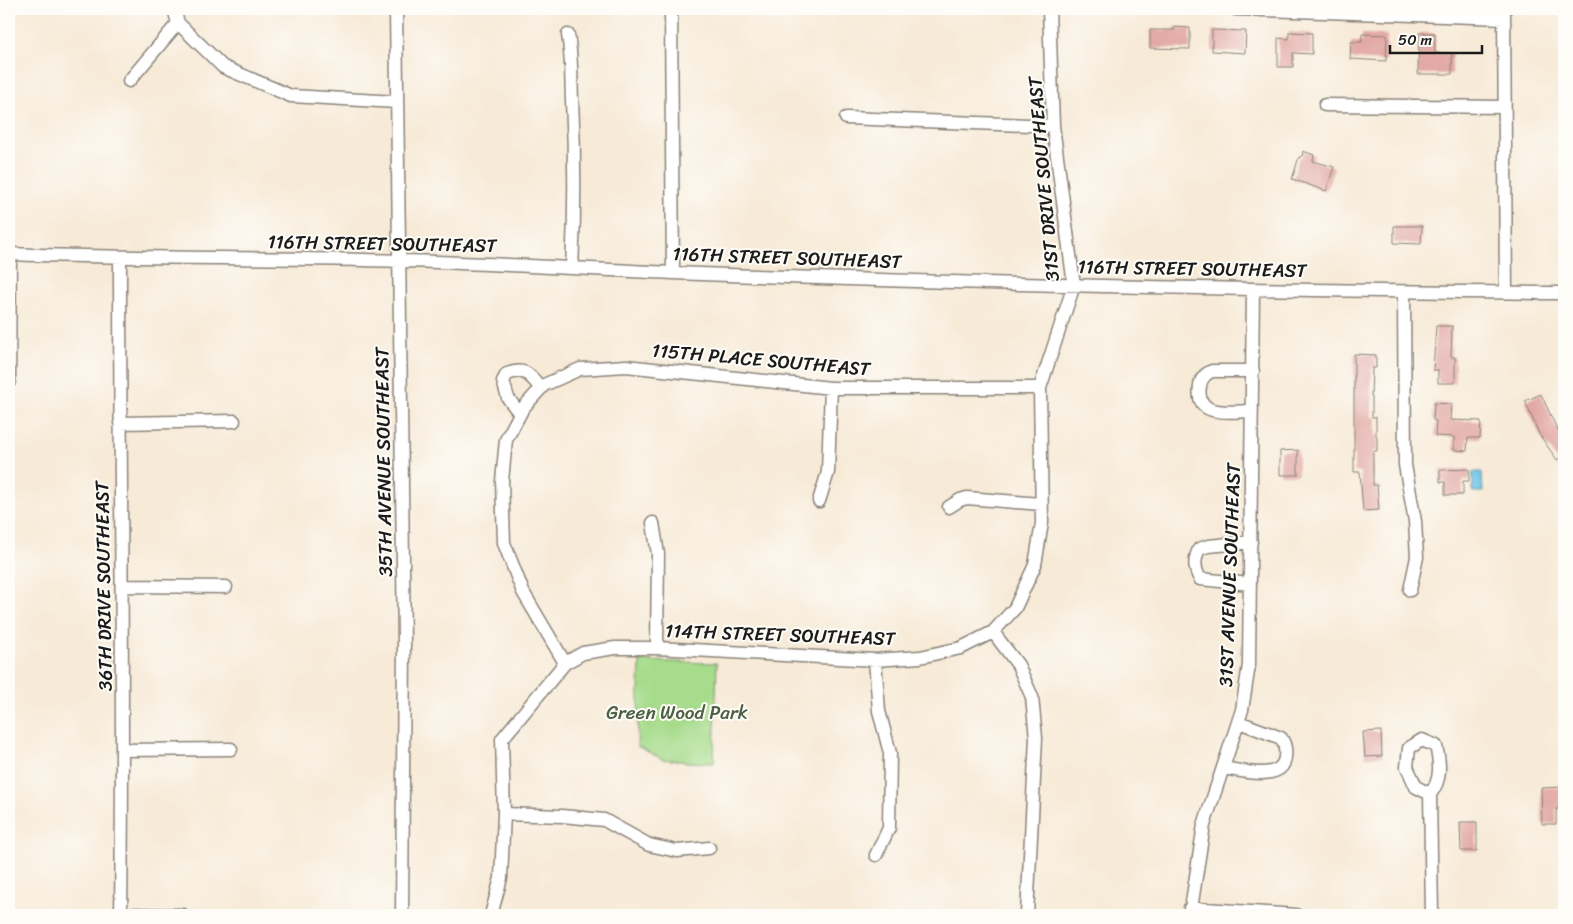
<svg xmlns="http://www.w3.org/2000/svg" width="1573" height="924" font-family="Sriracha,sans-serif">
	<style>
		.green { fill: #a7dc8c; stroke: #627c54 }
		.water { fill: #67c3e5; stroke: #427080 }
		.building { fill: #e2a9a5 }
		.lines { fill: none; stroke-linecap: round; stroke-linejoin: round }
		.minor-casing { stroke: #8a837a; stroke-width: 15 }
		.minor { stroke: #fff; stroke-width: 12 }
		.labels { text-anchor: middle; stroke-width: 4; stroke-linejoin: round; paint-order: stroke }
		.street-label { font-size: 19px; fill: #1c1c1c; stroke: #fdfcf7 }
		.park-label { font-size: 19px; fill: #4d5f43; stroke: #fdfcf7 }
	</style>
	<rect width="100%" height="100%" fill="#fdfcf7"/>
	<filter id="ink" filterUnits="userSpaceOnUse"><feTurbulence type="fractalNoise" baseFrequency=".02" numOctaves="2"/><feDisplacementMap in="SourceGraphic" scale="10" xChannelSelector="R" yChannelSelector="G"/><feConvolveMatrix kernelMatrix="1 2 1 2 8 2 1 2 1" color-interpolation-filters="sRGB"/></filter>
	<filter id="wash" filterUnits="userSpaceOnUse"><feTurbulence type="fractalNoise" baseFrequency=".0096" numOctaves="4" result="noise"/><feDisplacementMap in="SourceGraphic" scale="20" xChannelSelector="R" yChannelSelector="G"/><feGaussianBlur stdDeviation="1.12" result="paint"/><feColorMatrix in="noise" values="0 0 0 0 0 0 0 0 0 0 0 0 0 0 0 0 0 1.4 0 .05"/><feComposite in="paint" operator="in"/></filter>
	<g filter="url(#wash)">
		<rect width="100%" height="100%" fill="#f7ead7"/>
		<path class="green" d="M640 661 717 663 714 763 688 762 662 759 637 746Z"/>
		<path class="water" d="M1472 472H1482L1483 492H1473Z"/>
		<g id="blocks">
			<path class="building" d="M1175 27 1190 28V49L1150 48V30H1174Z
				M1212 30 1246 31 1245 53 1212 51Z
				M1289 32 1312 33V54L1293 53V67H1278V38L1289 39Z
				M1419 33H1435V53H1452V74H1418Z
				M1362 34 1387 35 1386 61 1350 59 1351 42H1362Z
				M1303 151 1314 155 1313 161 1334 167 1326 191 1292 179 1299 157H1302Z
				M1394 226H1422L1421 244 1394 243Z
				M1436 326H1452L1451 357H1455V383H1438V370H1433Z
				M1354 354 1376 355V368H1372L1371 396H1372V417H1376V436H1377V451H1373V485H1377L1379 510 1363 511 1360 472H1354Z
				M1541 394 1555 425 1564 439V455L1557 460 1539 434 1525 401Z
				M1434 403 1451 404 1450 420 1481 421 1480 438H1468L1467 451 1454 450V437L1435 436 1436 421 1433 420Z
				M1298 450V475H1280V451Z
				M1469 469V481H1463V495H1445V482H1440V470Z
				M1381 731 1382 756 1365 757 1363 732Z
				M1563 787V809H1556V824H1542L1541 788Z
				M1460 822H1477V851H1461Z"/>
		</g>
	</g>
	<g filter="url(#ink)">
		<use href="#blocks" fill-opacity="0" stroke="#8a837a" stroke-width="1"/>
		<g class="lines">
			<g class="minor-casing">
				<path id="minor" d="M174 9 178 23 223 67 291 96 397 102
					M396 9 404 643 402 915
					M671 9 673 273
					M1235 9 1504 18
					M1504 9 1506 292
					M568 35C572 57 571 78 572 100 575 156 575 212 572 268
					M129 81 178 23
					M1325 105 1504 107
					M846 118 1053 126
					M9 254C139 259 269 257 400 261 491 263 582 269 673 273 970 284 1267 291 1564 293
					M120 258C120 477 124 695 121 914L183 915
					M1404 292 1405 465 1415 521 1417 557 1410 590
					M9 382 10 254
					M1252 411C1230 411 1195 419 1200 386 1201 378 1205 374 1212 371H1253
					M520 414 508 398 503 381 507 374C526 367 529 375 541 388
					M120 423 234 421
					M819 501 828 472 831 388
					M949 507 960 500 967 498 1041 504
					M653 523 658 554 657 648
					M1250 584 1200 579C1194 568 1194 560 1199 549L1208 546 1251 542
					M122 586 226 587
					M993 632 1018 665 1032 697 1036 738 1027 915
					M875 660 879 711 890 753 889 828 876 855
					M565 663 523 592 504 543 502 481 506 440 523 408 544 385 580 369 626 366 831 388H1040
					M123 750 231 749
					M1223 768C1239 770 1283 783 1285 757 1286 751 1285 744 1281 738L1239 722
					M1430 794 1416 787 1407 767 1409 748 1422 740 1436 746C1440 763 1442 780 1430 794L1432 915
					M504 814 562 816 604 820 649 845 677 851 709 848
					M1190 908 1296 915
					M491 915 501 878 504 814 502 739 565 663 583 653 615 648H657L875 660 920 657 961 648 993 632 1015 608 1035 565 1042 523 1040 388 1074 285 1053 126 1049 9
					M1190 915 1204 825 1242 710 1249 665 1253 289"/>
			</g>
			<use href="#minor" class="minor"/>
		</g>
	</g>
	<g class="labels">
		<g class="street-label">
			<text transform="translate(1043 179) rotate(-95)" y="7">31ST DRIVE SOUTHEAST</text>
			<text transform="translate(382 243) rotate(1)" y="7">116TH STREET SOUTHEAST</text>
			<text transform="translate(787 257) rotate(2)" y="7">116TH STREET SOUTHEAST</text>
			<text transform="translate(1192 268) rotate(1)" y="7">116TH STREET SOUTHEAST</text>
			<text transform="translate(761 359) rotate(5)" y="7">115TH PLACE SOUTHEAST</text>
			<text transform="translate(383 462) rotate(-91)" y="7">35TH AVENUE SOUTHEAST</text>
			<text transform="translate(1229 575) rotate(-88)" y="7">31ST AVENUE SOUTHEAST</text>
			<text transform="translate(103 586) rotate(-91)" y="7">36TH DRIVE SOUTHEAST</text>
			<text transform="translate(780 634) rotate(2)" y="7">114TH STREET SOUTHEAST</text>
		</g>
		<g class="park-label">
			<text x="677" y="719">Green Wood Park</text>
		</g>
	</g>
	<rect width="1573" height="924" fill="none" stroke="#fdfcf7" stroke-width="30"/>
	<path d="M1390 45v8h92v-8" fill="none" stroke="#1c1c1c" stroke-width="2.5"/>
	<text x="1398" y="45" font-size="15" fill="#1c1c1c" stroke="#fdfcf7" stroke-width="4" paint-order="stroke">50 m</text>
</svg>
